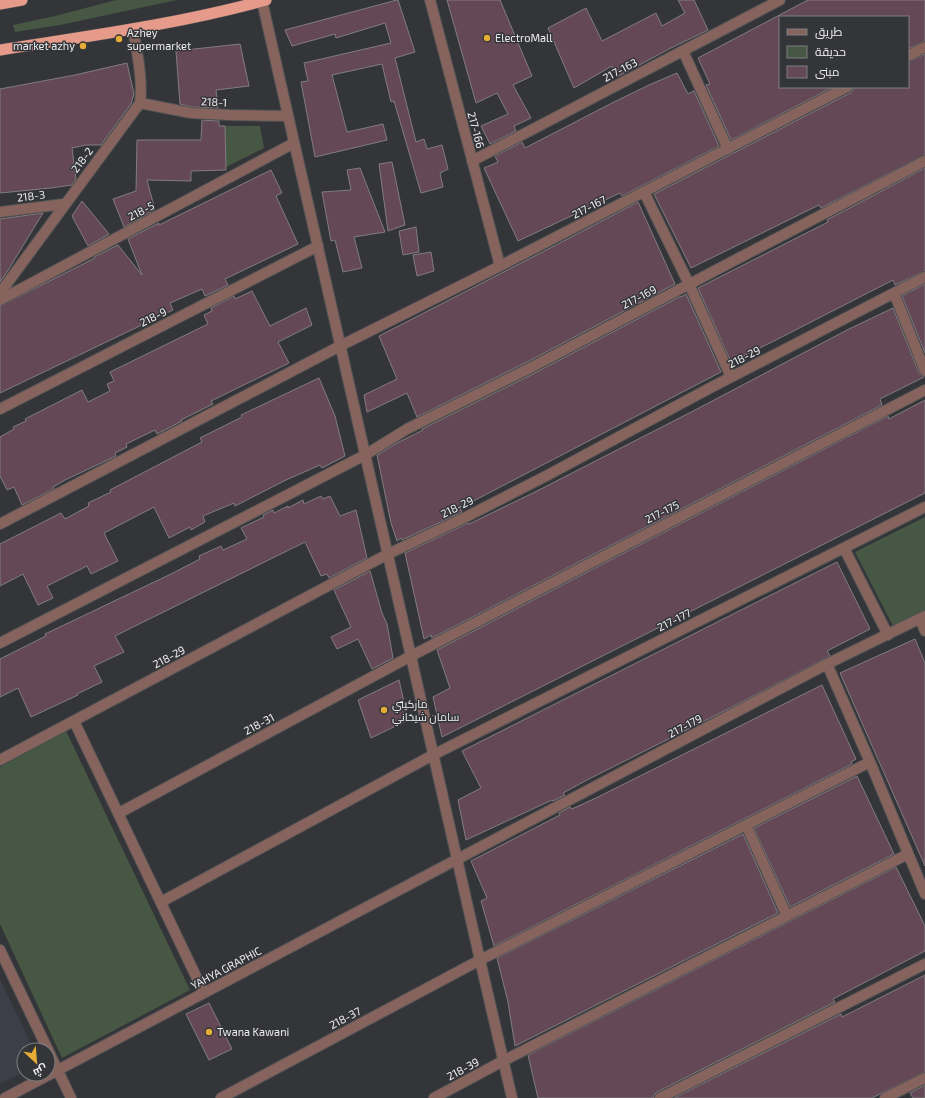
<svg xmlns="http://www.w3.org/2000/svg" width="925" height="1098" font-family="'Exo 2',Cairo,sans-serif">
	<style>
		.built { fill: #3c3f48 }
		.green { fill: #465744 }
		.building { fill: #644855; stroke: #817d7f }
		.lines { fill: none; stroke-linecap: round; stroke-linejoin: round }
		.minor-casing { stroke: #525355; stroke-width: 12 }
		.tertiary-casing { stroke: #525355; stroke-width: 12 }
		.trunk-casing { stroke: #525355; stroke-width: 12 }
		.minor { stroke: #86645d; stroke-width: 10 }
		.tertiary { stroke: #86645d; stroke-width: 10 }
		.trunk { stroke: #e69a89; stroke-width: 11 }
		.poi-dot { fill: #e6ad36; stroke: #343538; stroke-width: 1.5 }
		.labels { text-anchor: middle; stroke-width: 3; stroke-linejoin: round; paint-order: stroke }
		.poi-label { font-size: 11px; fill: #eeeef0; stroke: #343538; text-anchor: start }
		.street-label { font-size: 11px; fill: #eeeef0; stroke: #343538 }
	</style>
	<rect width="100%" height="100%" fill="#343538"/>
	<path class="built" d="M0 979 34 1050H24V1072L0 1084Z"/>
	<path class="green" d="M116 0H177L60 25 15 32 13 25 55 16Z
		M225 126H260L264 148 226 167Z
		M925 517V610L893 626 855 552Z
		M66 731 190 990 62 1058 0 924V767Z"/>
	<path class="building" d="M397 0H398L415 52 395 58 416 142 424 139 427 149 442 145 448 169 440 173 443 187 421 193 394 101 391 102 382 64 332 75 347 132 383 124 387 140 315 157 301 82 308 81 304 63 391 43 385 23 336 38 335 34 292 46 285 30Z
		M447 0H500L532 76 513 85 531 118 514 126 516 131 490 144 481 126 508 114 497 93 476 103Z
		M678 0H694L708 30 671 48 617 77 612 66 574 88 548 28 586 8 602 41 656 13 662 26 685 13Z
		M808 0H925V41L908 49V17H780V87H833L731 140 706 85 710 84 698 58Z
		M240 44 249 86 216 90 218 108 192 107 180 104 176 51Z
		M925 54V155L821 208 819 205 691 268 654 194 850 93 853 90V87H908V62Z
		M127 63 134 94 131 104 101 145H86L72 148 76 179 72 185 51 188 0 193V89L75 75Z
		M677 73 688 94 694 91 719 146 622 196 620 193 518 241 484 168 498 162 495 156 522 142 525 148 612 103 649 85Z
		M202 120 219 121V126H225L226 170 191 171V181L147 180 155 210 124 227 113 199 136 191 137 140H201Z
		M392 162 405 225 388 231 379 164Z
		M360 168 385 232 354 237 362 268 343 272 335 240 331 241 322 192 351 190 347 170Z
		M925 168V271L895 285 893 280 772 342 731 362 698 288 828 222 827 220Z
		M271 170 282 193 276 196 298 244 225 279 228 285 205 296 202 289 170 303 173 310 0 393V306L95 258 94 257 118 245 142 275 128 239 159 223V225Z
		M82 201 109 234 88 246 72 216Z
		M638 202 675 284 527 362 417 417 407 393 367 412 364 395 397 379 379 336 558 244Z
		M43 213 7 272 0 282V219Z
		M416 227 419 252 403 255 399 231Z
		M431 252 434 271 417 276 413 255Z
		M925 284V353L902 296Z
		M252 291 270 326 306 308 312 325 278 342 289 363 211 401 213 404 181 420 182 421 157 434 155 430 126 444 127 447 115 453 116 456 65 480 53 487 54 489 22 505 14 487 7 490 0 476V437L14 429 13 427 26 421 25 419 82 390 88 402 110 391 107 384 114 381 110 372 208 324 204 315 212 311 211 308 234 296 235 299Z
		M686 294 721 372 460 508 462 512 402 540 401 538 397 541 391 523 377 455 395 444 423 430 422 429 533 374 681 296V297Z
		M893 308 919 373 924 377 880 399 882 405 432 638 431 635 424 639 405 553 468 523 469 524 537 491 699 408 847 330Z
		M319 378 335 416 345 456 322 468 320 465 286 480 235 506 234 503 203 516 205 522 191 530 190 527 169 538 154 507 104 533 118 561 91 574 87 566 47 586 53 598 38 605 23 574 0 586V544L61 513 65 519 89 506 88 503 111 492 110 490 202 442 200 438 242 417 241 415Z
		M925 400V493L442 737 433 697 450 688 437 650 888 416 889 419Z
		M321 496 323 499 330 496 340 516 356 510 367 558 329 578 327 574 321 576 305 542 115 636 124 652 94 666 102 682 77 694 78 695 31 717 18 688 0 697V659L46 636 45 634 171 574 200 559 199 556 221 546 223 550 247 539 241 528 264 517 263 515 273 510 274 513 288 506V508L303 500 304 504Z
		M837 562 870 629 827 651 830 656 736 705 589 779 563 793 565 795 553 801 552 800 466 840 458 800 481 788 462 751 745 608Z
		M370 571 382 613 387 624 393 658 372 669 358 639 337 649 331 637 351 627 334 590Z
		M915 639 925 663V866L840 673Z
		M399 680 408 720 371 738 358 700Z
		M822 685 856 759 851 762 852 764 494 946 481 901 487 898 471 861 560 815 559 813 570 807 572 809 598 797Z
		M857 776 894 854 790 907 754 828Z
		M743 834 778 913 515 1046 508 1002 497 958Z
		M896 867 925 926V951L833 999 835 1002 657 1092 654 1095V1098H538L528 1055Z
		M925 975V1072L880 1094 872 1098H674L841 1014 842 1017Z
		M209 1003 232 1049 209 1060 186 1014Z
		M925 1085V1098H913L910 1093Z"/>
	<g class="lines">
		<g class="minor-casing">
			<path id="minor" d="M430 0 500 266
				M683 51 728 149
				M908 56 925 47
				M140 103 191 113 230 115 288 116
				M472 161 780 0
				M644 192 689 284 731 377
				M0 212 64 204
				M0 293 140 103C143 79 137 53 133 29
				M894 293 925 371
				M0 300 294 143
				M0 409 318 246
				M0 524 340 346 500 266 847 87
				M844 548 888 635
				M920 619 925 631
				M0 643 365 455 407 429 530 368 739 258 925 161
				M827 664 870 762 925 894
				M74 721 204 993
				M0 760 388 554 464 518 546 476 710 388 925 277
				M119 813 411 656 925 390
				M746 825 787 916
				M161 902 433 755 925 507
				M0 950 71 1098
				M5 1098 827 664 925 616
				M221 1098 480 960 870 762
				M434 1098 503 1061 908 854
				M660 1098 925 964
				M885 1098 925 1078"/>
		</g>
		<g class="tertiary-casing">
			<path id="tertiary" d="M262 1 480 960 512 1098"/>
		</g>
		<g class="trunk-casing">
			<path id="trunk" d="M0 4 22 0
				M0 50C89 36 179 24 266 0"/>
		</g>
		<use href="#minor" class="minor"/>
		<use href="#tertiary" class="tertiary"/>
		<use href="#trunk" class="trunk"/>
	</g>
	<g class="poi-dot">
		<circle cx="487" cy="38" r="4"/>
		<circle cx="119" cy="39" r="4"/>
		<circle cx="83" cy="46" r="4"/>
		<circle cx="384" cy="710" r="4"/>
		<circle cx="209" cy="1032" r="4"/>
	</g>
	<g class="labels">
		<g class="poi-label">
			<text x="127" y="37">Azhey<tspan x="127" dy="13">supermarket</tspan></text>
			<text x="495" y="42">ElectroMall</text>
			<text x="75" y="50" text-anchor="end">market azhy</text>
			<text x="392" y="708">ماركيتي<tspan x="392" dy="13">سامان شيخاني</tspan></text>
			<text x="217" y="1036">Twana Kawani</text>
		</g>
		<g class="street-label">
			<text transform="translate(620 70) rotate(-28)" y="4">217-163</text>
			<text transform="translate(214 102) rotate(3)" y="4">218-1</text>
			<text transform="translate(476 130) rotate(75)" y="4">217-166</text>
			<text transform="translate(82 160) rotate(-53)" y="4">218-2</text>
			<text transform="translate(31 196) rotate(-7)" y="4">218-3</text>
			<text transform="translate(589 207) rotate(-27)" y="4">217-167</text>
			<text transform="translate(141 211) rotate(-28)" y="4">218-5</text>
			<text transform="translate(639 297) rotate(-28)" y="4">217-169</text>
			<text transform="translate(153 317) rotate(-27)" y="4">218-9</text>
			<text transform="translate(744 357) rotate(-27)" y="4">218-29</text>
			<text transform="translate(457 507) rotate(-26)" y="4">218-29</text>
			<text transform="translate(662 512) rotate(-27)" y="4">217-175</text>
			<text transform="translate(674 620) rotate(-27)" y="4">217-177</text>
			<text transform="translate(169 657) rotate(-28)" y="4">218-29</text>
			<text transform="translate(259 724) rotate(-28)" y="4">218-31</text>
			<text transform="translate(685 726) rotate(-28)" y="4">217-179</text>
			<text transform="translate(226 968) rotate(-28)" y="4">YAHYA GRAPHIC</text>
			<text transform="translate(345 1018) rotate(-28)" y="4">218-37</text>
			<text transform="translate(463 1069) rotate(-28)" y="4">218-39</text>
		</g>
	</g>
	<rect x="779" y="16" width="130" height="72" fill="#343538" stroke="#7e7f82"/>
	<rect x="787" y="29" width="20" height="6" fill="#86645d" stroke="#7e7f82"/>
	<text x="815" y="36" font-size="12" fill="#eeeef0">طريق</text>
	<rect x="787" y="46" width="20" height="12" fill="#465744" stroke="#7e7f82"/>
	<text x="815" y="56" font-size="12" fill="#eeeef0">حديقة</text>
	<rect x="787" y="66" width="20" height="12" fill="#644855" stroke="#7e7f82"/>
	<text x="815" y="76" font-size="12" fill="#eeeef0">مبنى</text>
	<g transform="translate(36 1062) rotate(154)"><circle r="19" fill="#343538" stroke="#7e7f82"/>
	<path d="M0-3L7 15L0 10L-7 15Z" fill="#e6ad36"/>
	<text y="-6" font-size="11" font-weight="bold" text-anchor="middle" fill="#eeeef0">ش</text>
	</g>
</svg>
